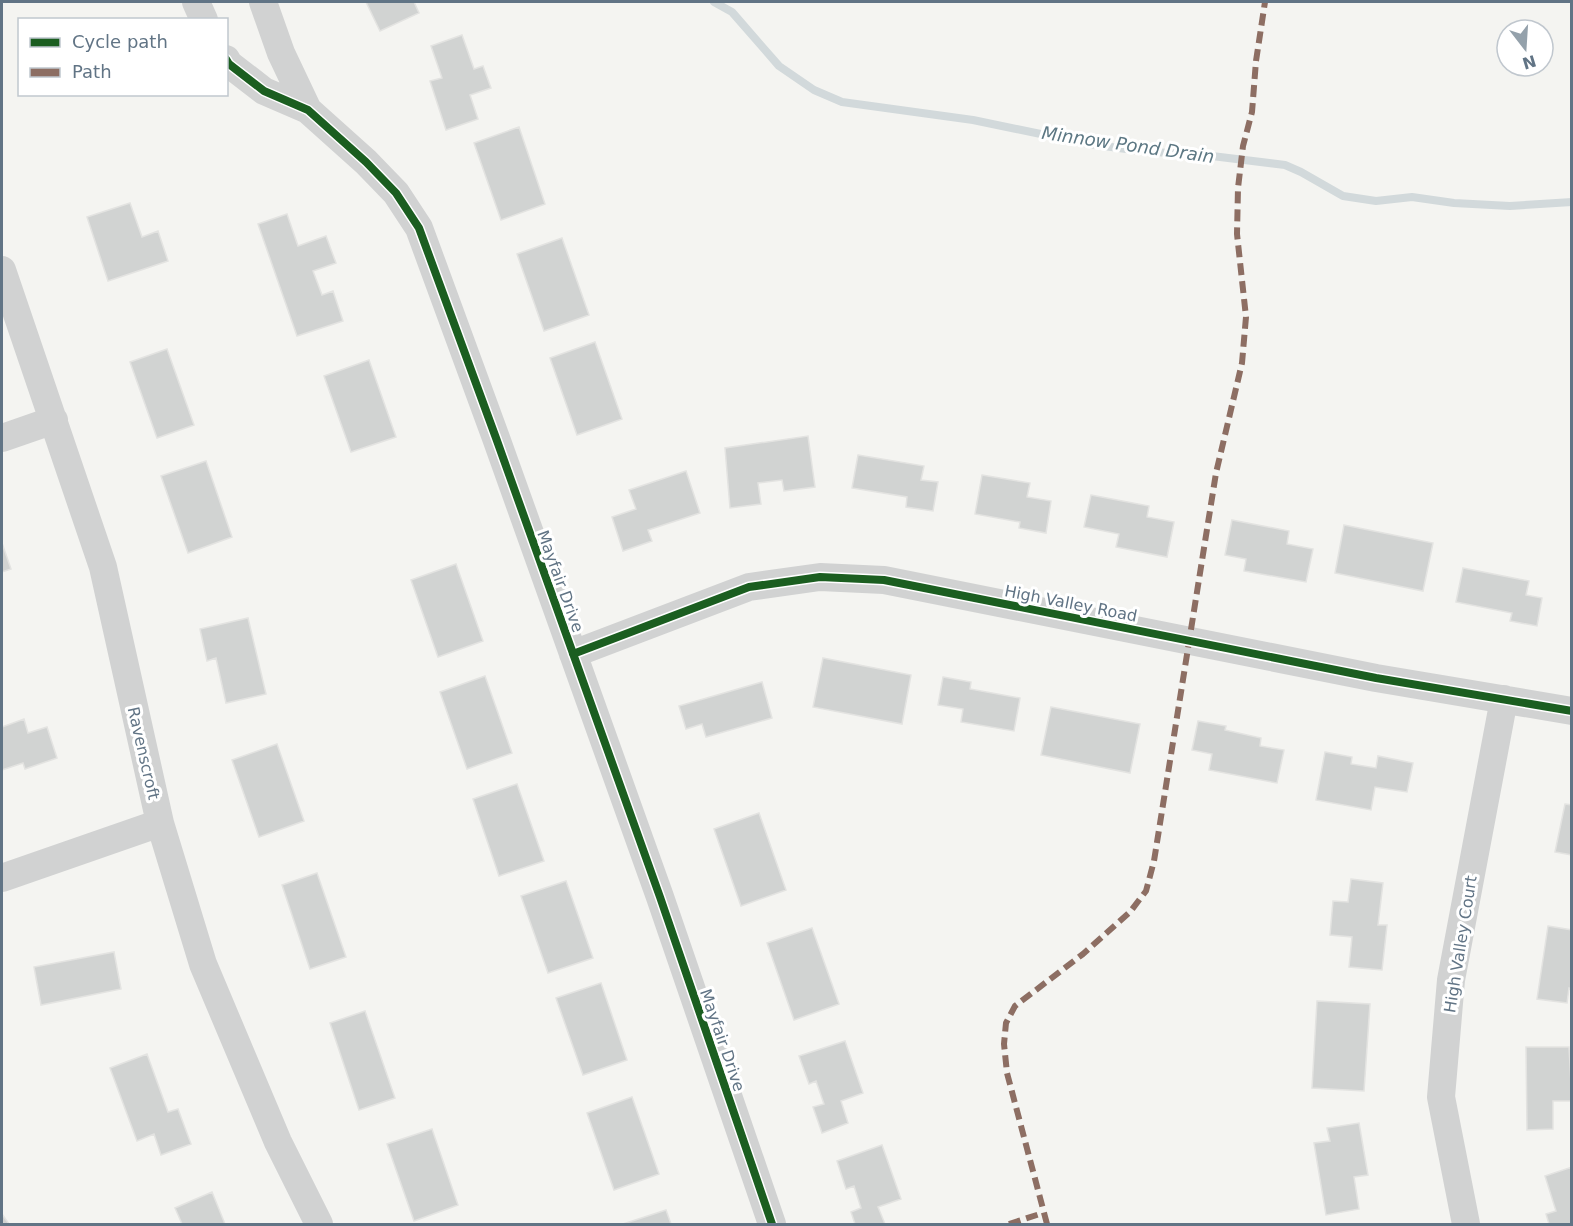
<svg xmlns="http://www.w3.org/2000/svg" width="1573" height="1226" font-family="'DejaVu Sans',sans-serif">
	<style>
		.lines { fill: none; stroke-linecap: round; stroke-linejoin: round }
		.stream { stroke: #d2d9db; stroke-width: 8 }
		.building { fill: #d1d3d2; stroke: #e3e3e1; stroke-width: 1.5 }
		.minor { stroke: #d1d2d2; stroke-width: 28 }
		.quiet { stroke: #8d6e63; stroke-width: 6; stroke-dasharray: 12 6; stroke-linecap: butt }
		.cycleway-casing { stroke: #fff; stroke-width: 11 }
		.cycleway { stroke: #1b5e20; stroke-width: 8 }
		.labels { text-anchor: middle; stroke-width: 6; stroke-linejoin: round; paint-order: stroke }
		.street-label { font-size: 16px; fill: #617485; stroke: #fff }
		.water-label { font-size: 18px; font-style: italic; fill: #5c7783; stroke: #fff }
	</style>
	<rect width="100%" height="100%" fill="#f4f4f1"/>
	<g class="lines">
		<path class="stream" d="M714 2 732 12 779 66 814 90 842 102 973 120 1089 144 1141 151 1212 156 1285 165 1301 172 1343 196 1376 201 1412 197 1454 203 1510 206 1572 202"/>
	</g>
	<path class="building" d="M366 2H414L419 13 380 31Z
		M462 35 474 69 483 66 491 88 470 95 478 119 446 130 430 81 442 78 431 46Z
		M519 127 545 204 501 220 474 143Z
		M130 203 142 237 158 231 168 261 108 281 87 217Z
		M287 214 298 246 326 236 336 263 313 271 322 295 333 291 343 321 297 336 258 224Z
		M562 238 589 315 544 331 517 254Z
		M595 342 622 419 577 435 550 358Z
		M167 349 194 425 157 438 130 362Z
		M369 360 396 437 351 452 324 376Z
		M808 436 815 487 784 491 782 480 758 483 761 504 730 508 725 448Z
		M858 455 924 466 921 480 938 482 933 511 906 507 907 497 852 488Z
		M206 461 232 537 188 553 161 476Z
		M686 471 700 513 648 530 652 541 623 551 612 517 636 509 629 490Z
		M982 475 1030 483 1027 497 1051 501 1046 533 1019 528 1020 522 975 514Z
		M1091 495 1149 506 1147 517 1174 522 1167 557 1116 547 1119 534 1084 527Z
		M1232 520 1289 531 1287 544 1313 549 1306 582 1244 571 1246 559 1225 555Z
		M1344 525 1433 543 1423 591 1335 573Z
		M2 543 11 569 2 572Z
		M456 564 483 641 438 657 411 580Z
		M1463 568 1529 581 1526 595 1542 598 1537 626 1510 621 1512 613 1456 602Z
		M248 618 266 694 226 703 216 658 207 661 200 629Z
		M823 658 911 675 902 724 813 707Z
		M485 676 512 753 467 769 440 692Z
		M943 677 971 682 970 689 1020 698 1014 731 961 722 963 709 938 705Z
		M762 682 772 718 706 737 702 724 686 729 679 706Z
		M1051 707 1140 724 1130 773 1041 755Z
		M24 719 28 733 47 727 57 758 25 769 23 763 2 770V727Z
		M1198 721 1226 726 1225 730 1261 738 1260 746 1284 750 1277 783 1209 770 1212 754 1192 750Z
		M277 744 304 821 259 837 232 760Z
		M1325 752 1352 757 1351 764 1376 768 1378 756 1413 763 1407 792 1375 787 1371 810 1316 800Z
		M517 784 544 861 499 876 473 799Z
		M1565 804 1572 805V855L1555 852Z
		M759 813 786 890 741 906 714 829Z
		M317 873 346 957 310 969 282 885Z
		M1351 879 1383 883 1378 925H1387L1382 970 1349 967 1352 937 1330 935 1333 901 1348 902Z
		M566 881 593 958 548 973 521 896Z
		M1548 926 1572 930V989L1569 988 1567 1003 1537 999Z
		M812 928 839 1004 794 1020 767 943Z
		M114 952 121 989 41 1005 34 967Z
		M601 983 627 1060 583 1075 556 998Z
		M1317 1001 1370 1004 1364 1091 1312 1088Z
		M365 1011 395 1098 359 1110 330 1023Z
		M845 1041 863 1093 841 1101 848 1123 822 1133 813 1107 824 1104 816 1081 809 1084 799 1056Z
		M1526 1047H1569L1572 1101H1553V1129L1527 1130Z
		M147 1054 168 1112 178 1109 191 1144 161 1155 154 1134 137 1141 110 1068Z
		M632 1097 659 1174 614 1190 587 1113Z
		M1359 1123 1368 1175 1354 1177 1359 1209 1326 1215 1314 1143 1330 1141 1327 1128Z
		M432 1129 458 1205 414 1221 387 1144Z
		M882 1145 901 1199 878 1207 885 1224H855L851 1212 861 1208 854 1186 846 1189 837 1161Z
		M1572 1167V1224H1549L1546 1214 1556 1211 1545 1176Z
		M212 1192 225 1224H182L175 1208Z
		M666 1210 671 1224H623Z
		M2 1214 9 1224H2Z"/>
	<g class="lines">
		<path class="minor" d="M196 2 204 20
			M263 2 281 53 308 110
			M226 59 229 64 264 91 308 110 366 162 396 193 419 228 496 438 660 897 772 1224
			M2 270 103 567 160 823 203 964 278 1142 319 1224
			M2 438 54 420
			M573 654 749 587 820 577 884 580 1376 678 1572 711
			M2 878 160 823
			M1466 1224 1441 1097 1451 980 1504 699"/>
		<path class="quiet" d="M1009 1224 1043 1213
			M1047 1224 1007 1073 1004 1044 1006 1023 1015 1006 1083 954 1130 912 1146 891 1154 861 1216 473 1242 363 1246 317 1237 234 1238 188 1243 146 1252 112 1256 61 1265 2"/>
		<g class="cycleway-casing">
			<path id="cycleway" d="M226 59 229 64 264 91 308 110 366 162 396 193 419 228 496 438 660 897 772 1224
				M573 654 749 587 820 577 884 580 1376 678 1572 711"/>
		</g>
		<use href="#cycleway" class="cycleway"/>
	</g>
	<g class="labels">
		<g class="street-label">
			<text transform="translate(561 581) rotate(70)" y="6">Mayfair Drive</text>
			<text transform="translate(1071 603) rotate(11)" y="6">High Valley Road</text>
			<text transform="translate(144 753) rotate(77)" y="6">Ravenscroft</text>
			<text transform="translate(1460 944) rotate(-81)" y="6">High Valley Court</text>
			<text transform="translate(723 1040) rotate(71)" y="6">Mayfair Drive</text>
		</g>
		<g class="water-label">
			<text transform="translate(1128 145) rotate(8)" y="6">Minnow Pond Drain</text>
		</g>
	</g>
	<rect width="1573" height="1226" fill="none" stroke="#617485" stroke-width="6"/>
	<rect x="18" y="18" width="210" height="78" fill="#ffffff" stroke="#c0c7ce" stroke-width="1.5"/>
	<rect x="30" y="38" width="30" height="9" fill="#1b5e20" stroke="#c0c7ce" stroke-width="1.5"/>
	<text x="72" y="48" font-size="18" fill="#617485">Cycle path</text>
	<rect x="30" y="68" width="30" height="9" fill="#8d6e63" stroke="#c0c7ce" stroke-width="1.5"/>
	<text x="72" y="78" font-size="18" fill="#617485">Path</text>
	<g transform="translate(1525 48) rotate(163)"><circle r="28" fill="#ffffff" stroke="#c0c7ce" stroke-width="1.5"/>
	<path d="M0-4.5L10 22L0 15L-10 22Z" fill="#94a1ab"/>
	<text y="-9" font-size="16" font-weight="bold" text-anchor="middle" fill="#617485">N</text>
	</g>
</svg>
